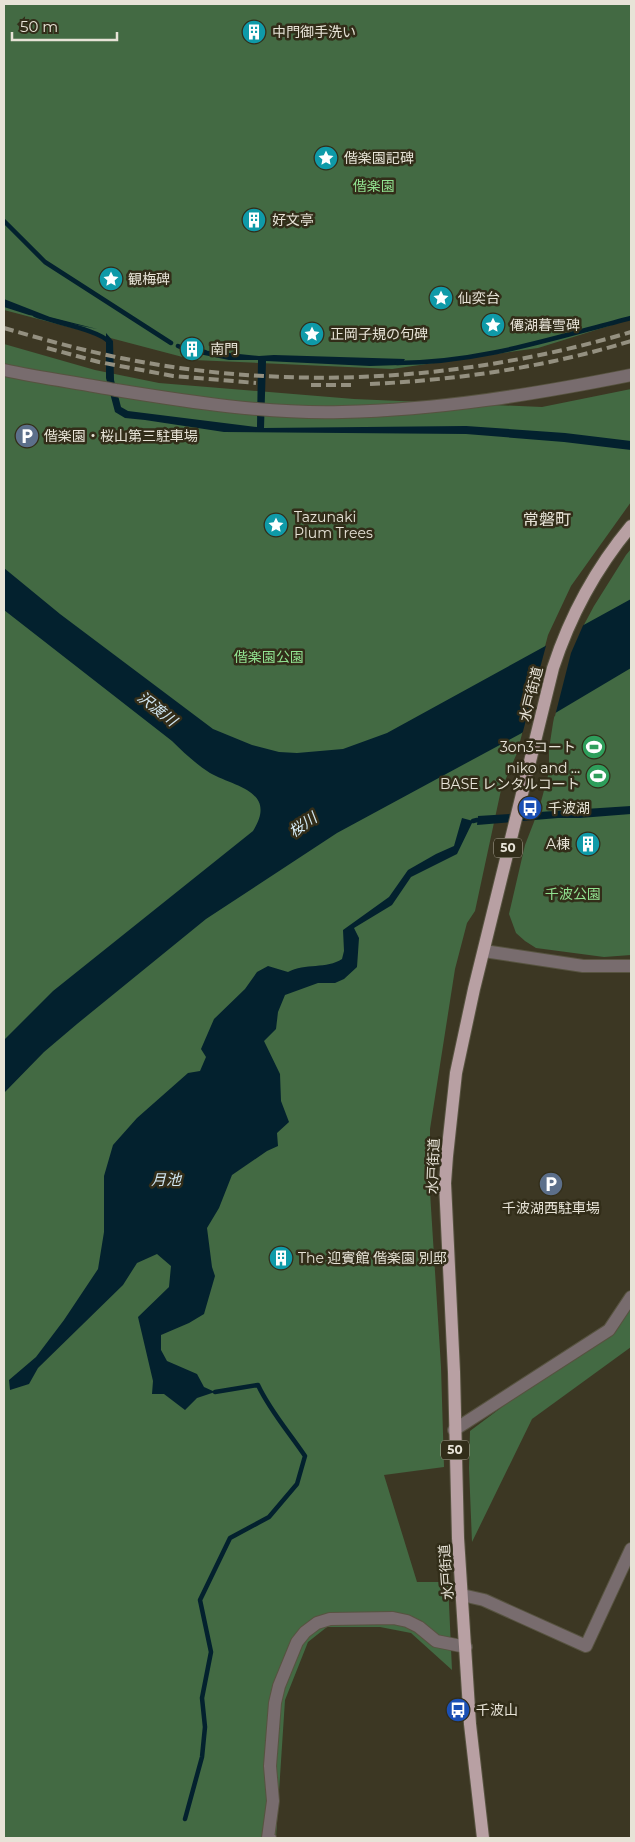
<svg xmlns="http://www.w3.org/2000/svg" width="635" height="1842" font-family="Montserrat,'Noto Sans JP',sans-serif">
	<style>
		.green { fill: #436a43 }
		.water { fill: #03212e }
		.pier { fill: #3c3723 }
		.lines { fill: none; stroke-linecap: round; stroke-linejoin: round }
		.stream { stroke: #03212e; stroke-width: 4.5 }
		.minor-casing { stroke: #575340; stroke-width: 14 }
		.major-casing { stroke: #575340; stroke-width: 14 }
		.minor { stroke: #786c6e; stroke-width: 12 }
		.major { stroke: #b8a0a3; stroke-width: 12 }
		.rail { stroke: #949080; stroke-width: 4; stroke-dasharray: 10 5; stroke-linecap: butt }
		.labels { text-anchor: middle; stroke-width: 5; stroke-linejoin: round; paint-order: stroke }
		.shield { fill: #322d19; stroke: #b1ac9e; stroke-width: 1 }
		.shield-label { font-size: 12px; font-weight: bold; fill: #e7e3d7 }
		.poi-label { font-size: 14px; fill: #e7e3d7; stroke: #322d19; text-anchor: start }
		.park-label { font-size: 14px; fill: #91e290; stroke: #322d19 }
		.street-label { font-size: 14px; fill: #e7e3d7; stroke: #322d19 }
		.water-label { font-size: 15px; font-style: italic; fill: #d0e6f1; stroke: #322d19 }
		.quarter-label { font-size: 16px; fill: #e7e3d7; stroke: #322d19 }
	</style>
	<rect width="100%" height="100%" fill="#3c3723"/>
	<path class="green" d="M4 4H631V319L538 348 392 369 194 360 4 310Z
		M4 344 95 370 159 383 354 399 542 407 631 389V502L571 586 548 635 517 753 501 790 475 911 467 923 455 969 430 1129V1192L441 1367 444 1467 384 1475 417 1582H448L452 1670 411 1633 380 1627H327L308 1642 285 1700 276 1838H4Z
		M631 549V955L604 957 536 948 525 941 516 933 509 914 525 845 539 809 549 772V749L553 723 560 687 579 634 594 606 626 555Z
		M631 1297V1347L532 1419 472 1542 469 1468 470 1431 570 1356 609 1330Z"/>
	<path class="water" d="M4 299 50 317 97 329 29 315 4 307Z
		M106 333 113 341 114 380 121 407 128 411 257 427 258 360H229L199 354 200 350 259 356 274 355 405 359 401 365 370 366 266 361 264 428 466 426 565 433 631 441V450L564 442 466 434 224 432 145 420 125 418 115 412 106 378Z
		M4 568 60 614 213 729 252 745 279 752 297 753 343 749 387 733 631 599V668L520 734 337 833 206 919 77 1024 44 1052 4 1093V1040L53 991 253 831C278 791 235 787 210 773 196 764 184 753 172 741L4 610Z
		M631 806V814L580 818H558L477 825 478 816Z
		M462 818 473 821 457 854 411 877 392 905 354 928 359 938 357 967 344 979 335 983H318L285 995 278 1012 276 1029 264 1041 280 1074 281 1101 289 1122 277 1133 278 1146 267 1151 232 1175 219 1208 207 1228 212 1267 215 1276 204 1314 189 1323 161 1335V1350L167 1361 197 1374 204 1387 215 1392 197 1398 185 1410 164 1394H152L153 1381 138 1317 169 1287 171 1266 157 1254 137 1263 123 1285 38 1368 29 1384 10 1390 9 1380 36 1357 64 1320 98 1269 104 1232V1176L113 1145 137 1118 188 1073 200 1071 206 1057 201 1049 214 1019 245 989 257 972 268 966 288 972C305 963 327 969 342 959L344 951 343 930 389 897 408 870 436 854 454 846Z"/>
	<path class="pier" d="M585 621 571 653 555 716 522 735 547 642Z"/>
	<g class="lines">
		<path class="stream" d="M4 221 45 262 171 343
			M35 315C52 322 100 330 109 342
			M178 346 185 349 205 352
			M397 363C479 363 553 338 631 318
			M473 821 477 820
			M185 1819 202 1757 205 1727 202 1698 211 1652 200 1600 230 1538 269 1517 297 1484 305 1456C289 1432 270 1411 258 1385L215 1392"/>
		<g class="minor-casing">
			<path id="minor" d="M4 370C41 378 79 383 116 390 190 402 266 414 342 412 439 410 536 394 631 375
				M484 951 583 966H631
				M454 1430 609 1330 631 1297
				M462 1595 484 1600 586 1646 631 1549
				M270 1838H268L273 1801 270 1766 275 1703 279 1686 297 1642 305 1632 317 1623 330 1619 393 1618 407 1621 419 1627 436 1641 466 1647"/>
		</g>
		<g class="major-casing">
			<path id="major" d="M483 1838 470 1724 458 1538 454 1372 445 1183 447 1156 456 1073 474 989 553 668C570 616 596 568 631 526"/>
		</g>
		<use href="#minor" class="minor"/>
		<use href="#major" class="major"/>
		<path class="rail" d="M4 328C42 339 81 350 121 358 290 392 467 381 631 332
			M47 348 99 362 173 376 256 383
			M370 384C458 380 547 367 631 341
			M311 385H351"/>
	</g>
	<defs>
		<g id="building-disc" transform="scale(1.25)"><circle r="9.5" fill="#0f9aa8" stroke="#322d19"/><path d="M-4-6H4V6H1V3H-1V6H-4ZM-2.5-4.3h1.7v1.8h-1.7ZM.8-4.3h1.7v1.8H.8ZM-2.5-1h1.7V.8h-1.7ZM.8-1h1.7V.8H.8Z" fill="#fff"/></g>
		<g id="sight-disc" transform="scale(1.25)"><circle r="9.5" fill="#0f9aa8" stroke="#322d19"/><path d="M0-6L1.8-2.2L6-1.7L2.9 1.2L3.7 5.4L0 3.3L-3.7 5.4L-2.9 1.2L-6-1.7L-1.8-2.2Z" fill="#fff"/></g>
		<g id="parking-disc" transform="scale(1.25)"><circle r="9.5" fill="#5c6f8a" stroke="#322d19"/><path d="M-3.5-5.5H1a3.5 3.5 0 0 1 0 7H-1V5.5H-3.5ZM-1-3.4V-.6H.8a1.4 1.4 0 0 0 0-2.8Z" fill="#fff"/></g>
		<g id="stadium-disc" transform="scale(1.25)"><circle r="9.5" fill="#2e9e5b" stroke="#322d19"/><path d="M0-5a6.5 5 0 1 0 0 10a6.5 5 0 1 0 0-10ZM-3.5-1.8h7v3.6h-7Z" fill="#fff"/></g>
		<g id="bus-disc" transform="scale(1.25)"><circle r="9.5" fill="#1a4fb4" stroke="#322d19"/><path d="M-5-6H5V4H4V6H2V4H-2V6H-4V4H-5ZM-3.5-4V0h7V-4ZM-3.5 1.2v1.5H-2V1.2ZM2 1.2v1.5H3.5V1.2Z" fill="#fff"/></g>
	</defs>
	<g fill-rule="evenodd">
		<use href="#building-disc" x="254" y="32"/>
		<use href="#sight-disc" x="326" y="158"/>
		<use href="#building-disc" x="254" y="220"/>
		<use href="#sight-disc" x="111" y="279"/>
		<use href="#sight-disc" x="441" y="298"/>
		<use href="#sight-disc" x="493" y="325"/>
		<use href="#sight-disc" x="312" y="334"/>
		<use href="#building-disc" x="192" y="349"/>
		<use href="#parking-disc" x="27" y="436"/>
		<use href="#sight-disc" x="276" y="525"/>
		<use href="#stadium-disc" x="594" y="747"/>
		<use href="#stadium-disc" x="598" y="776"/>
		<use href="#bus-disc" x="530" y="808"/>
		<use href="#building-disc" x="588" y="844"/>
		<use href="#parking-disc" x="551" y="1184"/>
		<use href="#building-disc" x="281" y="1258"/>
		<use href="#bus-disc" x="458" y="1710"/>
	</g>
	<g class="labels">
		<g class="shield">
			<rect x="494" y="838.5" width="28" height="19" rx="4"/>
			<rect x="441" y="1440.5" width="28" height="19" rx="4"/>
		</g>
		<g class="shield-label">
			<text x="508" y="852">50</text>
			<text x="455" y="1454">50</text>
		</g>
		<g class="poi-label">
			<text x="272" y="37">中門御手洗い</text>
			<text x="344" y="163">偕楽園記碑</text>
			<text x="272" y="225">好文亭</text>
			<text x="128" y="284">観梅碑</text>
			<text x="458" y="303">仙奕台</text>
			<text x="510" y="330">僊湖暮雪碑</text>
			<text x="330" y="339">正岡子規の句碑</text>
			<text x="210" y="354">南門</text>
			<text x="44" y="441">偕楽園・桜山第三駐車場</text>
			<text x="294" y="522">Tazunaki<tspan x="294" dy="16">Plum Trees</tspan></text>
			<text x="576" y="752" text-anchor="end">3on3コート</text>
			<text x="580" y="773" text-anchor="end">niko and ...<tspan x="580" dy="16">BASE レンタルコート</tspan></text>
			<text x="548" y="813">千波湖</text>
			<text x="570" y="849" text-anchor="end">A棟</text>
			<text x="551" y="1213" text-anchor="middle">千波湖西駐車場</text>
			<text x="298" y="1263">The 迎賓館 偕楽園 別邸</text>
			<text x="476" y="1715">千波山</text>
		</g>
		<g class="park-label">
			<text x="374" y="191">偕楽園</text>
			<text x="269" y="662">偕楽園公園</text>
			<text x="573" y="899">千波公園</text>
		</g>
		<g class="street-label">
			<text transform="translate(531 694) rotate(-76)" y="5">水戸街道</text>
			<text transform="translate(433 1166) rotate(-88)" y="5">水戸街道</text>
			<text transform="translate(446 1572) rotate(-94)" y="5">水戸街道</text>
		</g>
		<g class="water-label">
			<text transform="translate(157 709) rotate(38)" y="5">沢渡川</text>
			<text transform="translate(303 825) rotate(-35)" y="5">桜川</text>
			<text x="166" y="1185">月池</text>
		</g>
		<g class="quarter-label">
			<text x="547" y="525">常磐町</text>
		</g>
	</g>
	<rect width="635" height="1842" fill="none" stroke="#e7e3d7" stroke-width="10"/>
	<path d="M12 32v8h105v-8" fill="none" stroke="#e7e3d7" stroke-width="2.5"/>
	<text x="20" y="32" font-size="15" fill="#e7e3d7" stroke="#322d19" stroke-width="4" paint-order="stroke">50 m</text>
</svg>
